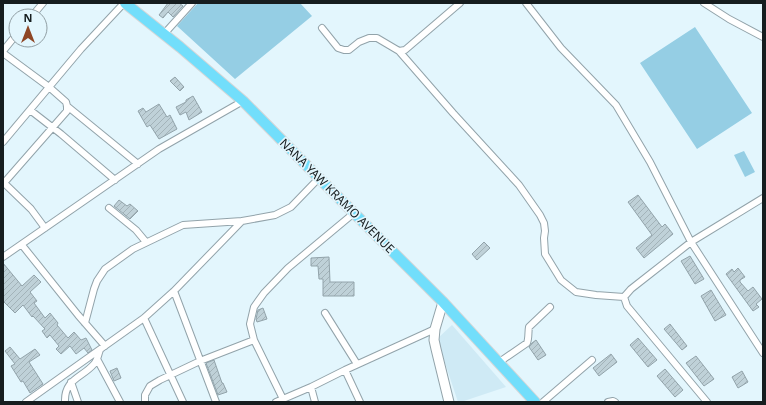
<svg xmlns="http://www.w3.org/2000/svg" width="766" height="405" font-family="'Noto Sans',sans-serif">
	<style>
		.built { fill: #cfeaf5 }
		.garden { fill: #95cee4 }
		.building { fill: url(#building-hatch); stroke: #92a3aa }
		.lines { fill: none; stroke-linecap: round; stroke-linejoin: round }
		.street-casing { stroke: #92a3aa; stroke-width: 8 }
		.secondary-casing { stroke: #92a3aa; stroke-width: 11 }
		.primary-casing { stroke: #d5d6d7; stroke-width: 12 }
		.street { stroke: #fff; stroke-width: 6 }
		.secondary { stroke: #fff; stroke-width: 9 }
		.primary { stroke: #72defb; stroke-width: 10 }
		.labels { text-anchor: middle; stroke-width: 3.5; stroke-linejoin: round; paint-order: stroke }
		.street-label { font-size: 12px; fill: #161d1f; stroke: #e3f6fd }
	</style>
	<defs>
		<pattern id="building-hatch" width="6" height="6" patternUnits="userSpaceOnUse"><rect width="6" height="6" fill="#bfd1d8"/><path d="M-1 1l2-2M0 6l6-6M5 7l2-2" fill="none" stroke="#a3b3b9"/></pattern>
	</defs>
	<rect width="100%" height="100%" fill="#e3f6fd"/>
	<path class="built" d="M452 325 506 387 461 402H458L437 339Z"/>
	<path class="garden" d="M198 3H300L312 16 235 79 177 26Z
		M695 27 752 113 697 149 640 63Z
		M744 151 755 172 745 177 734 155Z"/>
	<path class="building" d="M168 3H179L183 6 173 17 168 12 163 18 159 15Z
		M175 77 184 87 180 91 170 81Z
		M193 96 202 112 189 120 186 112 180 115 176 107 186 102V100Z
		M159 104 167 117 170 115 177 129 159 139 150 125 147 127 138 111 143 108 146 112Z
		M638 195 662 227 665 224 673 234 644 258 636 248 652 235 628 202Z
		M119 200 127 206 130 204 138 211 130 219 114 206Z
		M484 242 490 248 477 260 472 254Z
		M690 256 704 279 695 284 681 261Z
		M329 257 330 282H354V296H323V279H319L318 266H311V258Z
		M3 263 22 286 34 275 41 282 30 292 37 301 34 303 45 318 50 313 58 323 57 325 68 338 74 332 81 340 86 338 92 350 88 353 84 348 76 354 70 346 61 354 56 349 59 346 50 335 47 338 42 331 45 329 33 316 32 317 23 305 15 313 3 301Z
		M738 268 745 277 740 280V282L748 291 753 287 762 299 756 304 759 307 753 311 726 274 732 269 734 272Z
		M711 290 726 315 715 321 701 296Z
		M263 308 267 319 257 322 256 319 258 310Z
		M670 324 687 346 682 350 664 329Z
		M638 338 657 360 648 367 630 345Z
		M536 340 546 355 538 360 529 347 532 343Z
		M10 347 20 359 35 349 40 355 29 362 43 384 30 393 23 381 21 382 11 366 15 364 5 351Z
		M611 354 617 362 599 376 593 368Z
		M696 356 714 379 704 386 686 363Z
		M214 360 222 383H223L227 392 218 395 206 363Z
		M117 368 121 378 114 381 110 371Z
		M665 369 683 390 675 397 657 376Z
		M742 371 748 382 738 388 732 377Z"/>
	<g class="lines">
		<g class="street-casing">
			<path id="street" d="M526 3 561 48 616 105 650 162 691 242 763 353
				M704 3 729 19 763 37
				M32 16 43 3
				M322 28 338 48 344 50H349L359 42 369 38H377L399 51 405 50 460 3
				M164 34 192 3
				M3 51 16 35
				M399 51 453 113 519 185 540 215 544 223 545 231 544 238 545 254 561 280 576 292 596 295 624 297
				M3 53 49 87 66 102 67 106V111L3 184
				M67 106 138 164
				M30 110 61 134 115 180
				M3 142 81 49 124 3
				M3 182 31 209 45 228
				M109 208 136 230 146 242
				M22 245 78 315 105 346
				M3 257 159 149 243 101
				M174 291 216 402
				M325 313 357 364
				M144 318 183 402
				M85 323 94 289 97 281 105 269 133 249 183 225 242 221
				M97 359 120 402
				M498 363 527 343C529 338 528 332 529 327L550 307
				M345 370 360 402
				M71 382 78 402
				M311 387 315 402
				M283 399 254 340 250 324 254 307 264 293 288 268 354 213
				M26 402 144 318 174 291 242 221 275 215 291 207 319 178
				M65 402C64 379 82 378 94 364 98 360 98 354 100 350
				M145 402V395L150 386 160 380 200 361 254 340
				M276 402 311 387 345 370 435 329
				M543 402 592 360
				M608 402 613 401 615 402
				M707 402 627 306 624 297 631 289 691 242 763 198"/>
		</g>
		<g class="secondary-casing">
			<path id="secondary" d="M443 302 435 329 434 340 436 349 449 402"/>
		</g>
		<g class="primary-casing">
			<path id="primary" d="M125 3 180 47 243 101 319 178 443 302 535 402"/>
		</g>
		<use href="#street" class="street"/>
		<use href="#secondary" class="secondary"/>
		<use href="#primary" class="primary"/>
	</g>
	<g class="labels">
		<g class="street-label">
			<text transform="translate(337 196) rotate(45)" y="4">NANA YAW KRAMO AVENUE</text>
		</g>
	</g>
	<rect width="766" height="405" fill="none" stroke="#161d1f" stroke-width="8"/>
	<g transform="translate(28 28)"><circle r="19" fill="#e3f6fd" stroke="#919fa4"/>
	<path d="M0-3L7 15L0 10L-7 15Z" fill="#8e4625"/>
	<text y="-6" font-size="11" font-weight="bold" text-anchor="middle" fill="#161d1f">N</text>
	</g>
</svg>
